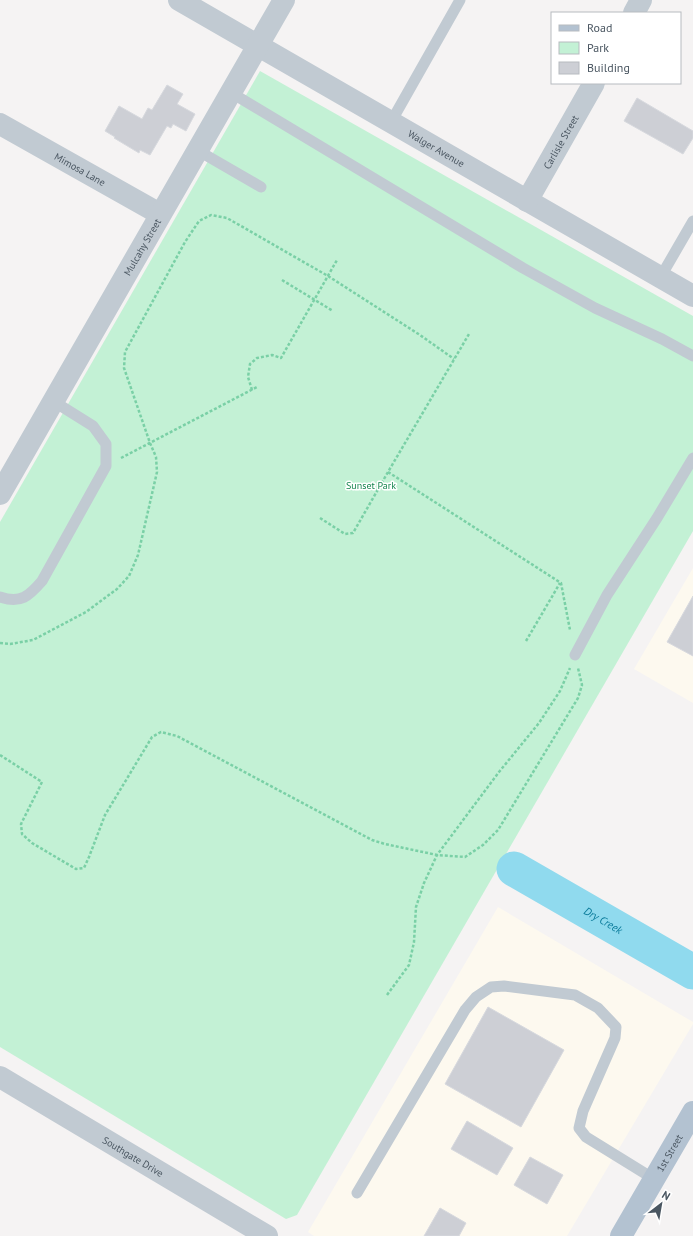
<svg xmlns="http://www.w3.org/2000/svg" width="693" height="1236" font-family="'PT Sans',sans-serif">
	<style>
		.commercial { fill: #fdf9ef }
		.green { fill: #c3f1d5 }
		.lines { fill: none; stroke-linecap: round; stroke-linejoin: round }
		.river { stroke: #90daee; stroke-width: 35 }
		.building { fill: #cdcfd5; stroke: #d7d9de }
		.path { stroke: #7ad0a6; stroke-width: 2.5; stroke-dasharray: 3 2; stroke-linecap: butt }
		.lane { stroke: #c1cad2; stroke-width: 11 }
		.street { stroke: #c1cad2; stroke-width: 22 }
		.primary { stroke: #b3c2d1; stroke-width: 22 }
		.labels { text-anchor: middle; stroke-width: 3; stroke-linejoin: round; paint-order: stroke }
		.street-label { font-size: 10px; fill: #4a5661; stroke: #fff }
		.park-label { font-size: 10px; fill: #17864f; stroke: #fff }
		.water-label { font-size: 11px; font-style: italic; fill: #0c7c9b; stroke: #fff }
	</style>
	<rect width="100%" height="100%" fill="#f5f3f3"/>
	<path class="commercial" d="M693 568V703L634 669Z
		M498 907 693 1022V1024L567 1236H314L308 1232Z"/>
	<path class="green" d="M260 71 693 316V531L297 1215 286 1219 0 1047V522Z"/>
	<g class="lines">
		<path class="river" id="s1" d="M514 869 693 972"/>
	</g>
	<path class="building" d="M167 85 183 94 177 104 195 114 186 131 173 124 171 128 167 126 150 155 140 150 139 153 114 138 115 137 105 131 119 106 142 119 148 108 152 110Z
		M637 98 693 131V138L683 154 624 121Z
		M693 596V656L667 642Z
		M488 1007 564 1050 521 1127 445 1084Z
		M467 1121 513 1148 497 1175 451 1149Z
		M530 1157 563 1175 547 1204 514 1185Z
		M440 1208 466 1223 459 1236H424Z"/>
	<g class="lines">
		<path class="path" d="M282 280 333 311
			M252 390 248 377 250 364 257 358 272 355 281 358 337 260
			M121 458 257 387
			M388 472 561 583 570 630
			M320 518 345 534 353 533 388 472 469 334
			M526 641 560 583
			M0 643 10 644 33 640 86 612 117 589 129 576 138 555 157 472 156 457 150 443 124 368 125 352 185 242 199 221 211 215 227 218 328 276 420 335 454 359
			M0 755 42 782 21 824 22 834 32 843 76 869 84 868 89 857 105 815 152 737 161 732 177 736 372 840 385 844 437 855 465 857 483 845 498 830 578 698 582 685 578 668
			M387 995 409 965 414 942 416 907 424 883 437 855 499 772 539 723 560 691 570 668"/>
		<path class="lane" d="M230 92 523 268 595 308 662 339 693 356
			M391 122 460 0
			M197 150 261 187
			M660 278 693 221
			M0 597C21 604 29 596 42 581L106 466V444L93 426 53 401
			M575 655 607 595 657 518 693 458
			M357 1193 465 1010 476 997 491 987 504 986 575 995 598 1008 616 1027 615 1038 583 1111 579 1128 586 1137 654 1179"/>
		<g class="street">
			<path id="s2" d="M179 0 693 296"/>
			<path d="M634 13 641 0"/>
			<path id="s3" d="M0 124 160 214"/>
			<path id="s4" d="M527 201 594 83"/>
			<path id="s5" d="M0 494 284 0"/>
			<path id="s6" d="M0 1077 267 1236"/>
		</g>
		<path class="primary" id="s7" d="M621 1236 693 1112"/>
	</g>
	<g class="labels">
		<g class="street-label">
			<text dy="4" stroke="none"><textPath href="#s4" startOffset="68">Carlisle Street</textPath></text>
			<text dy="4" stroke="none"><textPath href="#s2" startOffset="297">Walger Avenue</textPath></text>
			<text dy="4" stroke="none"><textPath href="#s3" startOffset="92">Mimosa Lane</textPath></text>
			<text dy="4" stroke="none"><textPath href="#s5" startOffset="285">Mulcahy Street</textPath></text>
			<text dy="4" stroke="none"><textPath href="#s7" startOffset="96">1st Street</textPath></text>
			<text dy="4" stroke="none"><textPath href="#s6" startOffset="155">Southgate Drive</textPath></text>
		</g>
		<g class="park-label">
			<text x="371" y="489">Sunset Park</text>
		</g>
		<g class="water-label">
			<text dy="4" stroke="none"><textPath href="#s1" startOffset="103">Dry Creek</textPath></text>
		</g>
	</g>
	<rect x="551" y="12" width="130" height="72" fill="#ffffff" stroke="#b7bbc0"/>
	<rect x="559" y="25" width="20" height="6" fill="#b3c2d1" stroke="#b7bbc0"/>
	<text x="587" y="32" font-size="12" fill="#4a5661">Road</text>
	<rect x="559" y="42" width="20" height="12" fill="#c3f1d5" stroke="#b7bbc0"/>
	<text x="587" y="52" font-size="12" fill="#4a5661">Park</text>
	<rect x="559" y="62" width="20" height="12" fill="#cdcfd5" stroke="#b7bbc0"/>
	<text x="587" y="72" font-size="12" fill="#4a5661">Building</text>
	<g transform="translate(661 1204) rotate(31)" stroke="#ffffff" stroke-width="3" paint-order="stroke">
	<path d="M0-3L7 15L0 10L-7 15Z" fill="#4a5661"/>
	<text y="-6" font-size="11" font-weight="bold" text-anchor="middle" fill="#4a5661">N</text>
	</g>
</svg>
